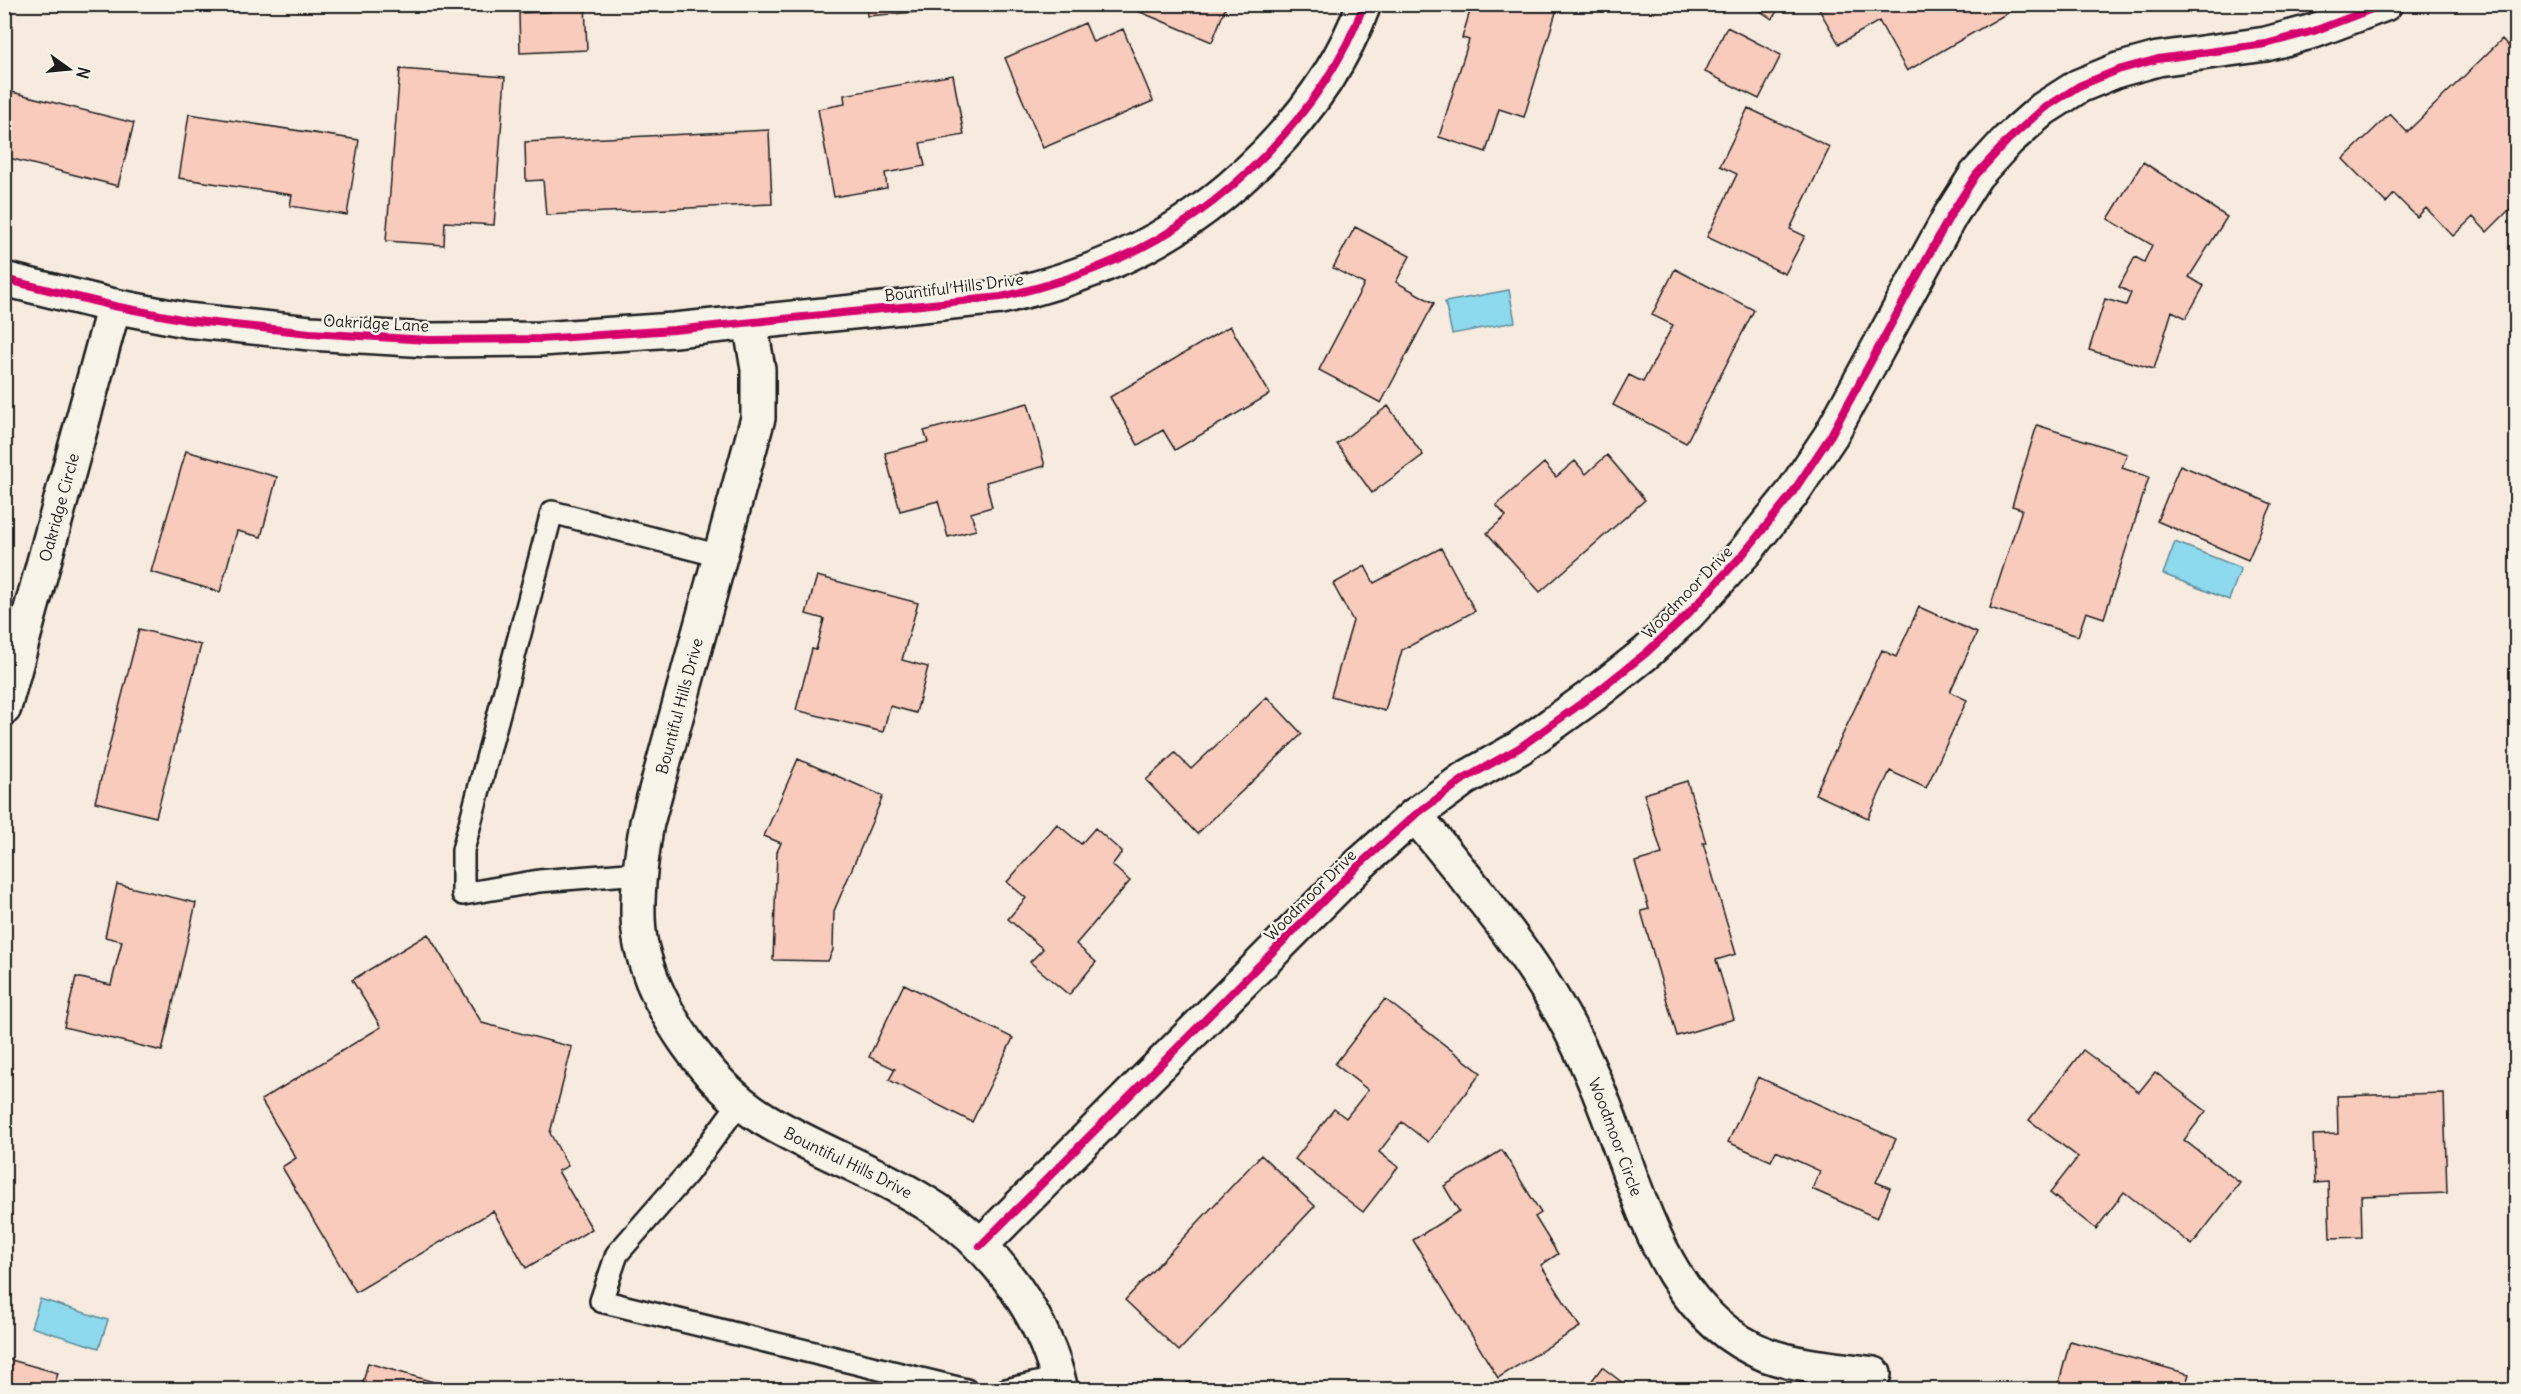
<svg xmlns="http://www.w3.org/2000/svg" width="2521" height="1394" font-family="Delius,sans-serif">
	<style>
		.water { fill: #8dd9ed; stroke: #608d99; stroke-width: 1.5 }
		.building { fill: #f8cbbc; stroke: #1c1c1c; stroke-width: 1.5 }
		.lines { fill: none; stroke-linecap: round; stroke-linejoin: round }
		.service-casing { stroke: #1c1c1c; stroke-width: 26 }
		.minor-casing { stroke: #1c1c1c; stroke-width: 38 }
		.service { stroke: #f7f3e8; stroke-width: 21 }
		.minor { stroke: #f7f3e8; stroke-width: 33 }
		.cycleway-casing { stroke: #f7f3e8; stroke-width: 11 }
		.cycleway { stroke: #d6006c; stroke-width: 8 }
		.labels { text-anchor: middle; stroke-width: 5; stroke-linejoin: round; paint-order: stroke }
		.street-label { font-size: 16px; fill: #1c1c1c; stroke: #f7f3e8 }
	</style>
	<rect width="100%" height="100%" fill="#f7ebdf"/>
	<filter id="ink" filterUnits="userSpaceOnUse"><feTurbulence type="fractalNoise" baseFrequency=".0167" numOctaves="2"/><feDisplacementMap in="SourceGraphic" scale="12" xChannelSelector="R" yChannelSelector="G"/><feConvolveMatrix kernelMatrix="1 2 1 2 8 2 1 2 1" color-interpolation-filters="sRGB"/></filter>
	<g filter="url(#ink)">
		<path class="water" d="M1509 290 1515 322 1452 334 1445 302Z
			M2175 542 2241 568 2229 600 2163 574Z
			M40 1299 108 1320 99 1348 31 1327Z"/>
		<path class="building" d="M550 4H585L587 50 520 53 519 13 550 12Z
			M866 4H915L916 12 867 16Z
			M1141 4H1227L1212 42 1138 11Z
			M1472 4H1542L1557 9 1524 117 1499 109 1486 152 1439 137 1469 40 1462 38Z
			M1750 4H1782L1772 19Z
			M1816 4H2016L2018 7 1907 71 1879 21 1839 44Z
			M1085 23 1093 42 1123 29 1153 101 1043 148 1005 58Z
			M1727 27 1781 55 1759 99 1705 72Z
			M2502 39 2516 54V123L2512 128 2516 132V203L2487 232 2473 217 2453 236 2426 208 2417 217 2394 194 2386 203 2343 159 2390 114 2407 132Z
			M400 69 505 77 494 225 445 222 444 245 386 241Z
			M953 75 964 135 920 143 925 166 885 173 887 188 834 197 818 109 845 104 844 95Z
			M4 90 134 123 118 186 9 158 11 150 4 149Z
			M1748 108 1830 147 1790 229 1805 236 1785 274 1707 237 1737 174 1720 166Z
			M189 114 359 140 347 215 290 206 292 195 179 178Z
			M769 130 772 204 546 215 543 180 526 181 525 142Z
			M2143 162 2227 217 2189 277 2204 286 2186 318 2172 311 2154 369 2089 350 2105 299 2126 305 2131 293 2119 287 2135 257 2144 262 2152 245 2108 219Z
			M1355 227 1410 256 1396 282 1434 303 1381 403 1319 370 1364 284 1333 268Z
			M1675 269 1754 310 1686 443 1613 405 1629 375 1643 382 1673 325 1652 315Z
			M1230 326 1270 394 1175 450 1163 430 1138 445 1110 397Z
			M1028 403 1045 466 986 482 992 507 971 513 976 530 948 537 938 501 900 511 885 453 928 442 924 431Z
			M1388 406 1423 455 1372 493 1337 444Z
			M2037 425 2127 454 2122 468 2149 477 2104 618 2086 612 2078 636 1990 608 2022 509 2012 506Z
			M186 451 277 477 261 537 237 531 220 592 151 572Z
			M1607 455 1645 500 1540 592 1487 533 1506 516 1496 505 1544 463 1556 477 1575 461 1586 474Z
			M2180 465 2272 504 2248 560 2157 521Z
			M1441 548 1475 611 1402 650 1385 711 1331 696 1353 621 1333 584 1365 566 1374 583Z
			M817 576 918 603 902 660 928 667 916 713 890 706 883 732 796 710 812 649 816 650 824 619 806 614Z
			M1919 607 1977 633 1950 692 1967 700 1926 788 1890 771 1868 818 1815 794 1882 650 1896 657Z
			M139 629 201 645 156 817 95 802Z
			M1267 697 1302 734 1197 834 1146 780 1175 753 1191 769Z
			M798 759 883 796 834 911 833 950 828 961 773 960 777 852 781 843 764 836Z
			M1687 781 1706 843H1703L1736 954 1716 960 1734 1019 1677 1036 1641 911 1649 909 1635 862 1662 854 1644 794Z
			M1057 824 1081 844 1095 828 1122 852 1112 865 1130 881 1076 944 1096 962 1069 995 1030 962 1043 949 1008 919 1026 898 1007 882Z
			M117 884 196 903 162 1051 64 1027 76 977 111 985 122 941 105 937Z
			M428 934 482 1023 572 1047 550 1133 568 1166 558 1171 592 1229 526 1268 493 1211 356 1292 282 1167 296 1158 261 1100 381 1027 352 980Z
			M904 984 1013 1038 972 1122 889 1080 895 1069 869 1057Z
			M1385 999 1481 1073 1428 1142 1402 1122 1379 1152 1398 1167 1363 1212 1295 1159 1334 1109 1346 1118 1368 1090 1335 1064Z
			M2083 1050 2139 1092 2155 1072 2206 1111 2184 1140 2240 1183 2192 1245 2124 1192 2096 1229 2050 1193 2078 1157 2029 1120Z
			M1758 1077 1896 1139 1876 1182 1890 1188 1877 1218 1812 1189 1820 1171 1776 1151 1771 1161 1728 1142Z
			M2444 1093 2447 1193 2361 1196 2362 1237 2330 1238 2328 1182 2315 1183 2313 1135 2338 1134 2337 1096Z
			M1502 1150 1541 1213 1535 1217 1558 1254 1541 1265 1580 1327 1498 1378 1413 1240 1459 1211 1444 1186Z
			M1261 1155 1315 1206 1179 1351 1125 1300Z
			M2070 1341 2189 1374 2184 1390H2057Z
			M4 1358 58 1373 53 1390H4Z
			M368 1363 444 1385 442 1390H361Z
			M1602 1367 1632 1390H1585Z
			M1187 1382 1235 1385 1234 1390H1186Z"/>
		<g class="lines">
			<g class="service-casing">
				<path id="service" d="M640 873 539 881 463 894V850L552 512 720 556
					M740 1102 687 1174 617 1254 601 1301 966 1390
					M1006 1390 1059 1378"/>
			</g>
			<g class="minor-casing">
				<g id="minor">
					<path d="M4 279 114 306 186 320 310 333 428 340 540 339 674 330 1001 297C1041 288 1080 276 1118 259 1222 213 1325 112 1364 4"/>
					<path id="s1" d="M750 322 758 369V418L647 823C641 857 634 911 641 945 656 1010 707 1084 764 1119 820 1153 884 1174 937 1210 998 1251 1045 1318 1061 1390"/>
					<path id="s2" d="M4 708 114 306"/>
					<path id="s3" d="M1415 815C1470 883 1528 950 1569 1027 1587 1061 1601 1095 1614 1131 1646 1216 1673 1318 1767 1355 1801 1367 1839 1369 1874 1374"/>
					<path d="M980 1246 1360 864 1415 815 1464 779 1519 748 1593 695 1646 653 1687 615 1744 553 1791 495 1831 435 1950 216 1976 175 2008 140 2043 109 2079 86 2118 70 2158 59 2266 44 2314 31 2385 4"/>
				</g>
			</g>
			<use href="#service" class="service"/>
			<use href="#minor" class="minor"/>
			<g class="cycleway-casing">
				<path id="cycleway" d="M4 279 114 306 186 320 310 333 428 340 540 339 674 330 1001 297C1041 288 1080 276 1118 259 1222 213 1325 112 1364 4
					M980 1246 1360 864 1415 815 1464 779 1519 748 1593 695 1646 653 1687 615 1744 553 1791 495 1831 435 1950 216 1976 175 2008 140 2043 109 2079 86 2118 70 2158 59 2266 44 2314 31 2385 4"/>
			</g>
			<use href="#cycleway" class="cycleway"/>
		</g>
	</g>
	<g class="labels">
		<g class="street-label">
			<text transform="translate(954 287) rotate(-7)" y="6">Bountiful Hills Drive</text>
			<text transform="translate(376 323) rotate(3)" y="6">Oakridge Lane</text>
			<text dy="6" stroke="none"><textPath href="#s2" startOffset="208">Oakridge Circle</textPath></text>
			<text transform="translate(1687 592) rotate(-46)" y="6">Woodmoor Drive</text>
			<text transform="translate(679 706) rotate(-75)" y="6">Bountiful Hills Drive</text>
			<text transform="translate(1310 895) rotate(-45)" y="6">Woodmoor Drive</text>
			<text dy="6" stroke="none"><textPath href="#s3" startOffset="382">Woodmoor Circle</textPath></text>
			<text dy="6" stroke="none"><textPath href="#s1" startOffset="952">Bountiful Hills Drive</textPath></text>
		</g>
	</g>
	<rect width="2521" height="1394" fill="none" stroke="#f7f3e8" stroke-width="24"/>
	<rect x="12" y="12" width="2497" height="1370" fill="none" stroke="#1c1c1c" stroke-width="2" filter="url(#ink)"/>
	<g transform="translate(69 69) rotate(105)" stroke="#f7f3e8" stroke-width="4.5" paint-order="stroke">
	<path d="M0-4.5L10 22L0 15L-10 22Z" fill="#1c1c1c"/>
	<text y="-9" font-size="16" font-weight="bold" text-anchor="middle" fill="#1c1c1c">N</text>
	</g>
</svg>
